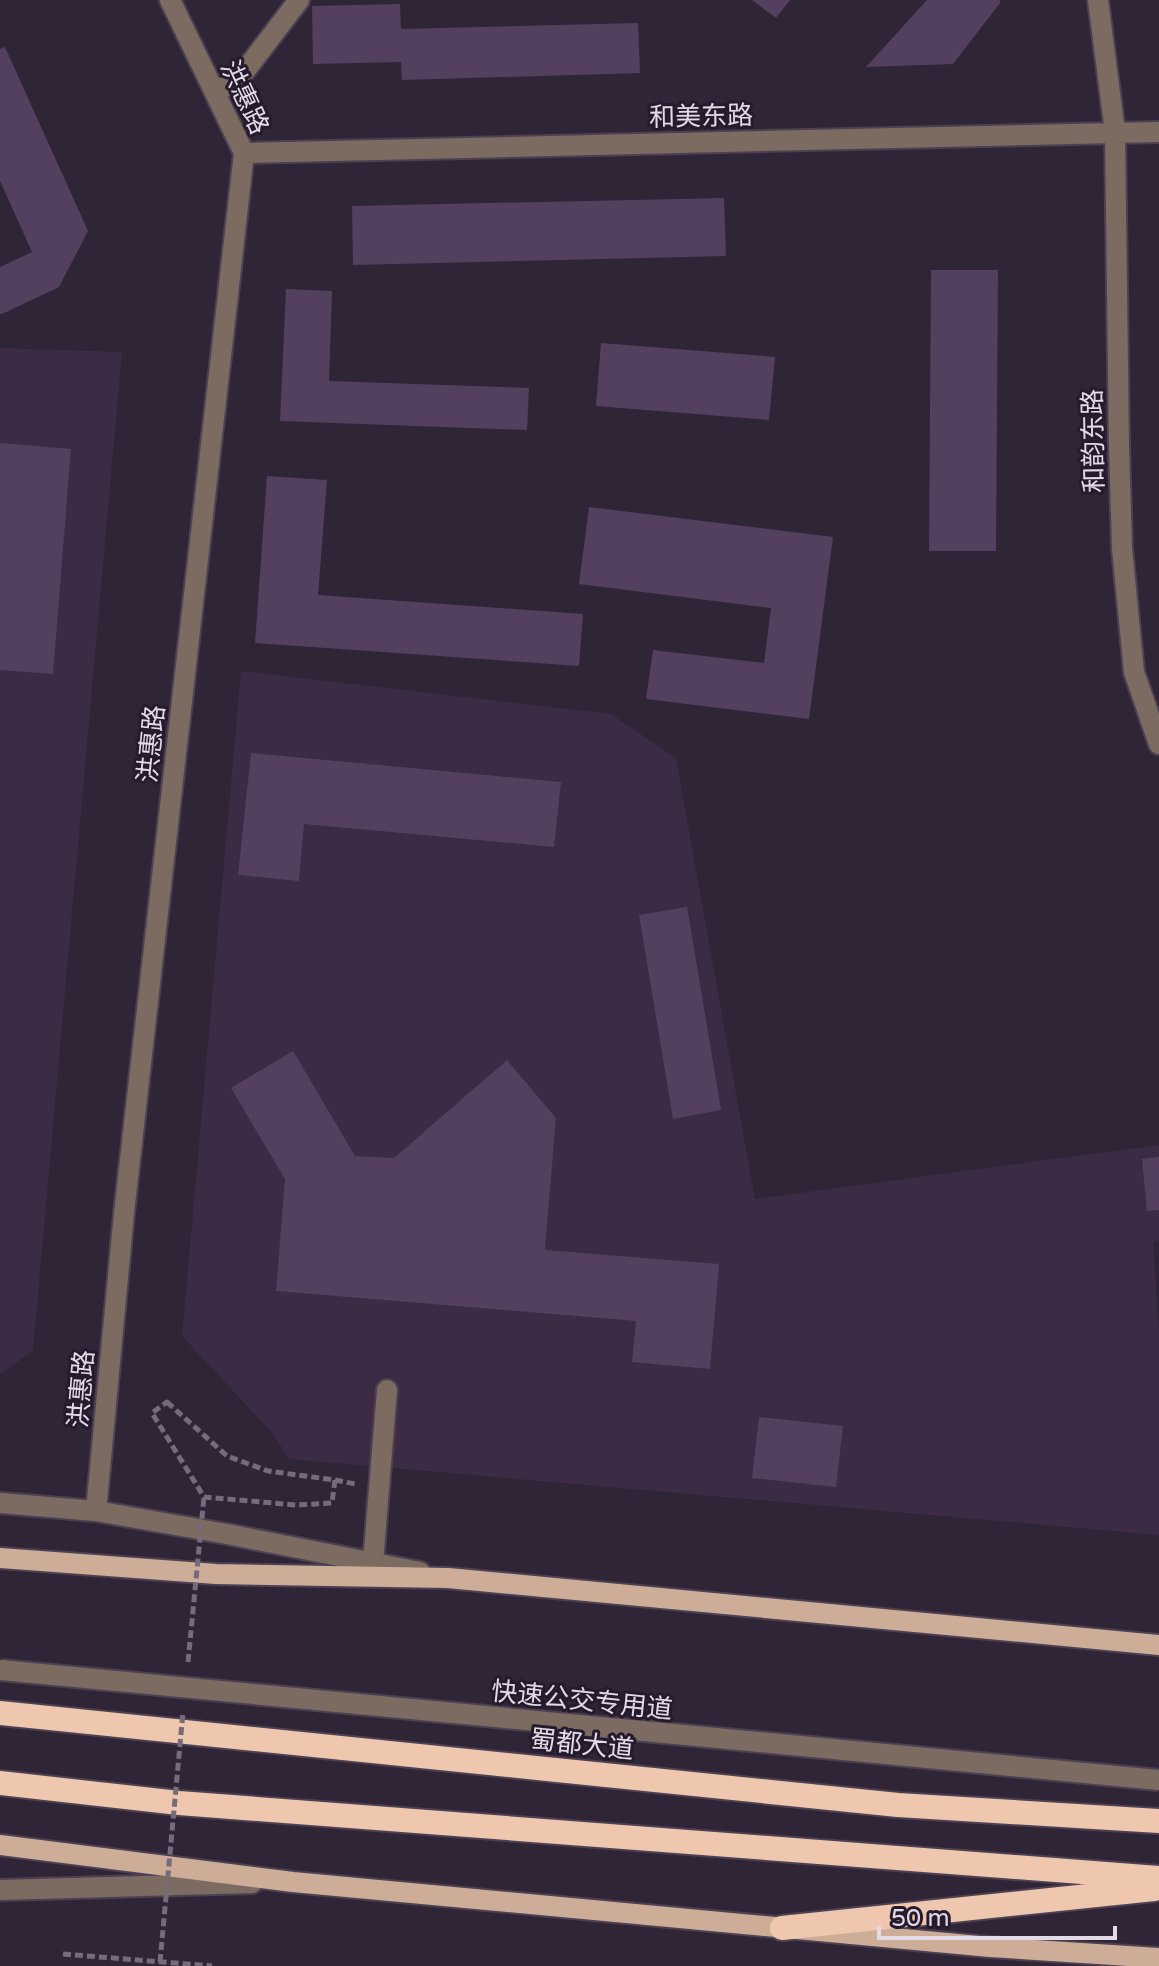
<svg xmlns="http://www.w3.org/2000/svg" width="1159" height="1966" font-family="'Varela Round','Noto Sans SC',sans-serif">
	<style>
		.built { fill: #3b2b44 }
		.building { fill: #53405f }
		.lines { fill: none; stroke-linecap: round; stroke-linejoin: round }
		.minor-casing { stroke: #4c4153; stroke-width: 24 }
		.major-casing { stroke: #4c4153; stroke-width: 24 }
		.highway-casing { stroke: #4c4153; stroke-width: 28 }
		.path { stroke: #756b7b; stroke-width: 5; stroke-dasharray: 8 4; stroke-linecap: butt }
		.minor { stroke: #7b6b61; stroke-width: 20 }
		.major { stroke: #cdad98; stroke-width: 20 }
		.highway { stroke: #eec7ae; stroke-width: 24 }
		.minor-bridge-casing { stroke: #4c4153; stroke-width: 24; stroke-linecap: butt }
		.path-bridge { stroke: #756b7b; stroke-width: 5; stroke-dasharray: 8 4; stroke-linecap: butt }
		.minor-bridge { stroke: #7b6b61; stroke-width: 20 }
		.labels { text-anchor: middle; stroke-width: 6; stroke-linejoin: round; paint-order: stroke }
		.street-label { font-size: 26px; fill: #e2dae7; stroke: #261a2d }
	</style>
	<rect width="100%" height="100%" fill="#302437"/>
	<path class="built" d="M0 348 122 352 33 1351 0 1374Z
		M241 671 611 714 676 758 755 1199 1159 1145V1240L1153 1242 1159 1331V1535L289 1459 273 1434 182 1336Z"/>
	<path class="building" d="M752 0H790L776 18Z
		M927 0H1000V3L953 64 866 67Z
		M400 4 401 29 638 23 640 73 402 80 401 62 313 64 312 6Z
		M5 47 88 231 59 287 2 314H0V267L32 252 0 181V49Z
		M724 198 726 256 353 265 352 206Z
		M931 270H998L996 551H929Z
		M286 289 332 291 329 381 529 388 527 430 280 421Z
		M601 343 775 357 769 420 596 406Z
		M0 443 71 449 53 674 0 670Z
		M267 476 327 480 318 595 583 614 579 666 255 643Z
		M589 507 833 537 809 719 646 699 653 650 764 663 771 608 579 584Z
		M251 753 561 782 554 847 304 824 299 881 238 875Z
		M687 907 721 1110 673 1119 639 915Z
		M293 1051 355 1156 394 1158 507 1060 556 1118 545 1250 719 1264 710 1369 632 1362 636 1321 276 1291 285 1179 231 1088Z
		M1159 1157V1210L1147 1211 1142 1159Z
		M759 1417 843 1426 836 1487 752 1478Z"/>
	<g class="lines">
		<g class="minor-casing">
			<path id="minor" d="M1098 0 1115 132 1119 446 1122 548 1134 672 1159 744
				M215 93 241 76 299 0
				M244 153 1159 132
				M0 1503 96 1511 227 1534 420 1572
				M96 1511 124 1213 244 153 170 0
				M373 1563 387 1390
				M0 1890 252 1883"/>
		</g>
		<g class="major-casing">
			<path id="major" d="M0 1558 216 1574 448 1578 1159 1645
				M0 1845 293 1882 990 1947 1159 1958"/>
		</g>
		<g class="highway-casing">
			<path id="highway" d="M0 1713 898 1805 1159 1821
				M0 1783 179 1803 1159 1878
				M782 1928 1154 1889"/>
		</g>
		<path class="path" d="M167 1402 227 1456 268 1471 335 1480 332 1503 296 1505 204 1497 152 1413Z
			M335 1480 355 1484
			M63 1954 212 1966"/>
		<use href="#minor" class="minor"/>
		<use href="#major" class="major"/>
		<use href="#highway" class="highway"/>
		<g class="minor-bridge-casing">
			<path id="minor-bridge" d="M0 1670 1159 1780"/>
		</g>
		<path class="path-bridge" d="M188 1662 204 1497
			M160 1962 183 1712"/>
		<use href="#minor-bridge" class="minor-bridge"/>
	</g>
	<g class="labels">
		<g class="street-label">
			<text transform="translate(245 97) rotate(65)" y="9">洪惠路</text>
			<text transform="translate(701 116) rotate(-1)" y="9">和美东路</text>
			<text transform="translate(1093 441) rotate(-91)" y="9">和韵东路</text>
			<text transform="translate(151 744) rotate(-84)" y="9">洪惠路</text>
			<text transform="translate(81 1389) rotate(-85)" y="9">洪惠路</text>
			<text transform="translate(582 1700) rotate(6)" y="9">快速公交专用道</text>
			<text transform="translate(582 1744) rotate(6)" y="9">蜀都大道</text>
		</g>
	</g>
	<path d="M879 1926v12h236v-12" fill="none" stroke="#e2dae7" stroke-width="4"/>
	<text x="891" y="1926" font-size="24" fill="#e2dae7" stroke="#261a2d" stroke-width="6" paint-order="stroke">50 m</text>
</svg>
